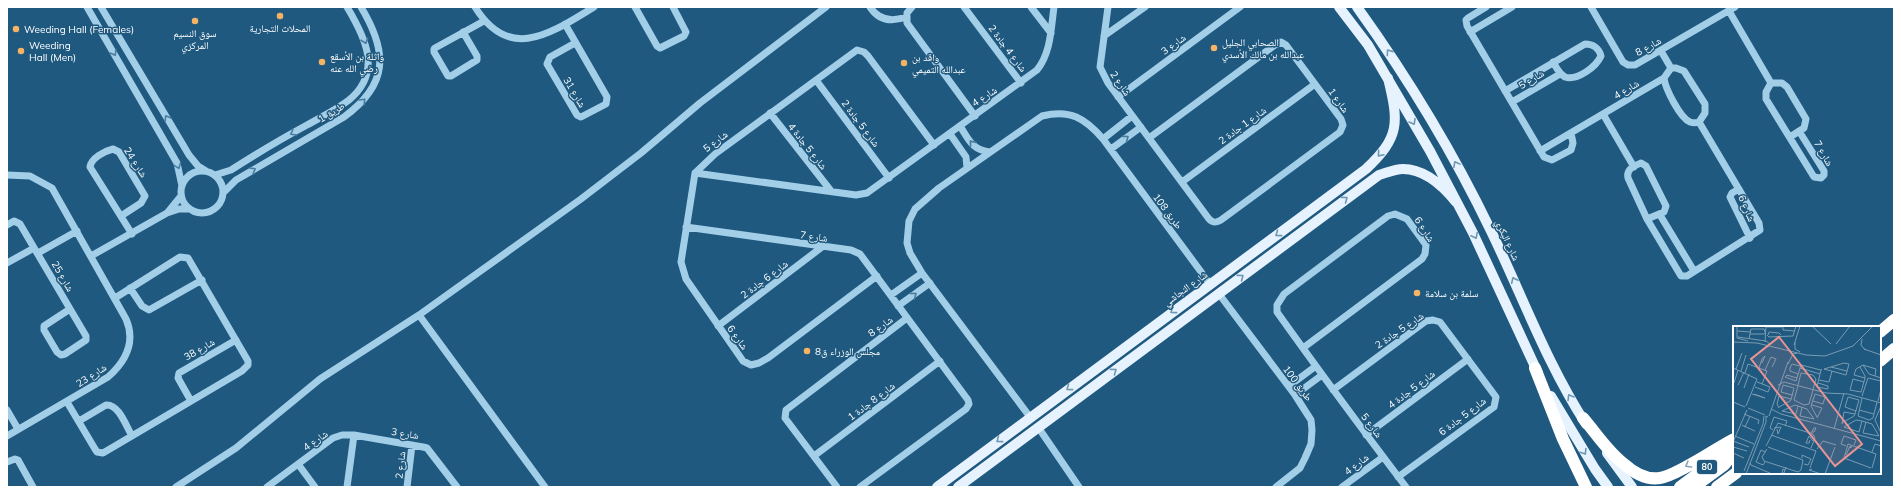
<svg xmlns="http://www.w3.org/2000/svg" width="1901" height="494" font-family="Mulish,'Noto Naskh Arabic',sans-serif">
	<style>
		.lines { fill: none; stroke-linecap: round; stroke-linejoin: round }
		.minor { stroke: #a3cee8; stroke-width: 7 }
		.major { stroke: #e6f3fe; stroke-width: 10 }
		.highway { stroke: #fff; stroke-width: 12 }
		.oneway { stroke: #477c9e }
		.oneway2 { stroke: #6f97b2 }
		.oneway3 { stroke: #84a4b9 }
		.poi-dot { fill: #f6b363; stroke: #1f597f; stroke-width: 1.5 }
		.labels { text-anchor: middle; stroke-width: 3; stroke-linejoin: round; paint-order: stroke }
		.shield { fill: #1f597f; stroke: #bccdd9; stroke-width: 1 }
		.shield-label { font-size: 9px; font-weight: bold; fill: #fff }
		.poi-label { font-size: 10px; fill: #fff; stroke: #1f597f; text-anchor: start }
		.street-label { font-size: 10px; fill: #fff; stroke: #1f597f }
		.inset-road { fill: none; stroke: #799bb2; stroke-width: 1 }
		.view { fill: #ea9494; fill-opacity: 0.15; stroke: #ea9494; stroke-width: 2 }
		.inset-edge { fill: none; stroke: #fff; stroke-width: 2 }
	</style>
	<rect width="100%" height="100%" fill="#1f597f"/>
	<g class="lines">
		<path class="minor" d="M87 7 177 163 182 186
			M101 7 189 155 198 166 206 171
			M475 7C510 63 551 33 594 7
			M635 7 657 46 660 48 684 36 686 32 673 7
			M870 7C879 21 892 22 906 17
			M912 7 907 13V23L975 116
			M964 7 1021 83
			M1031 7 1051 33
			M1108 7 1100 67 1108 83 1209 219C1213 223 1216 223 1221 220L1340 132 1343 125 1341 119 1286 45 1281 42 1275 45 1149 138
			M1486 7 1468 18 1466 20 1467 26 1544 157 1552 160 1571 150 1573 143 1571 133
			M1591 7 1623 62 1628 65H1635L1735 7
			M1729 11 1771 83
			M565 24 607 97 606 104 581 117 577 115 547 64 550 57 575 43
			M463 32 477 56V60L451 76H448L434 52V49L435 48 484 21
			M1470 32 1512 7
			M1104 36 1145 7
			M1661 51 1671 68
			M1664 78C1665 88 1680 118 1690 122 1693 123 1696 123 1699 122L1705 113V104L1684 71 1676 68H1671
			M816 80 889 178
			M1505 91 1585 44C1593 44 1599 48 1601 56 1596 67 1577 81 1565 77 1559 74 1556 67 1553 62
			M1118 97 1240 7
			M1512 102 1560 74
			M770 113 831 191
			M1603 114 1634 167
			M960 126C969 140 972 150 990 152
			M950 134 966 157 967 168
			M1790 137 1804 128 1806 119 1787 87 1782 83H1771L1766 92V99L1814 177 1821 178 1824 175V171L1799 131
			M1103 139 1132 116
			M1111 149 1141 127
			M1540 151 1664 78 1671 68
			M181 192a21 21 0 1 1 42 0a21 21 0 1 1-42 0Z
			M695 173 856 195 867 193 1037 70C1051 53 1051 28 1054 7
			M7 175 30 176 52 188 126 319C136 342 126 361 108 377L7 436
			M215 175 231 170C256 154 281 139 307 125 321 117 336 110 349 100 383 72 365 37 347 7
			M1182 182 1315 84
			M1739 189 1732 193 1730 197 1750 238
			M223 193 236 180 344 117C389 84 388 52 361 7
			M168 212 181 196
			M1660 215 1694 271
			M121 216 141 203 145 196 119 152 113 149C105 151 91 158 90 167L132 234
			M1647 219 1664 212 1666 206 1646 166 1641 163C1634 166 1626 169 1628 178L1647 219 1681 276H1687L1760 230 1759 223 1699 122
			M7 225 14 221 20 224 86 336V340L65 354 61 355 57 352 44 330V326L70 309
			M686 227 851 250 860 254 968 400 969 404 966 409 860 487
			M38 253 77 231
			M91 256 167 213 179 209H190
			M7 263 34 248
			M877 276 768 358 759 363 751 365 743 361 686 279 681 262 695 173 715 154 857 50 864 52 868 56 934 145
			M130 288 142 306 149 310 202 280
			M1219 294 1295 395 1311 420 1312 430 1311 444 1305 458 1300 468 1276 487
			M891 295 922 273
			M898 306 930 283
			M419 315 545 487
			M718 326 822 247
			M1303 348 1422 259 1425 254 1426 245 1407 219 1395 214 1388 216 1284 294 1277 305V312C1319 371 1362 429 1406 487
			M1289 386 1316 366
			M1333 390 1426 321 1433 320 1440 322 1496 397 1494 407 1398 477
			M1295 395 1322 375
			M191 401 178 378 179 373 236 340
			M67 402 95 449 97 452 103 453 242 371 248 365V361L188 258 180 257 115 298
			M7 410 18 429
			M1030 417 922 273 910 253 907 243 909 221 915 209 939 188 1042 116C1070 109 1085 118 1103 139L1210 284
			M79 421 106 405C119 404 126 426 132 436
			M1038 427 1079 487
			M1366 435 1468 359
			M814 456 940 361
			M7 462 15 459 18 460 33 487
			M298 464 315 487
			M176 487 236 448 320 379 419 315 581 199 641 153 700 103 826 7
			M267 487 333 438 342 435H354L423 447 427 448 457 487
			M347 487 354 435
			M407 487 412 445
			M837 487 788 422 785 418 786 410 907 318
			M1342 487 1383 457"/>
		<path class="major" d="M1339 7 1368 45 1430 151 1473 233 1538 373
			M1357 7C1408 78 1453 152 1491 231 1522 295 1547 364 1586 424
			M1551 396 1595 469 1608 487
			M1607 453 1632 487
			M937 487 1366 169C1400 137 1399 123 1388 78
			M958 487 1379 175C1386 173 1395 169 1403 169 1425 169 1443 186 1456 202"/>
		<path class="highway" d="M1880 332 1894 320
			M1880 361 1894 349
			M1535 368 1563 439 1586 487
			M1583 418C1596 433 1608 452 1624 464 1634 473 1647 480 1660 478 1678 475 1716 448 1734 439
			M1680 487 1734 447
			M1694 487 1724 465 1734 453
			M1717 487 1736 473"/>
	</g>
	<defs><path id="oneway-chevron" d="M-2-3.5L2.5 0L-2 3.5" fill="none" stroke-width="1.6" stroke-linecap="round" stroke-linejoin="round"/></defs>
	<g class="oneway">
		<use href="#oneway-chevron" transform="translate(365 41) rotate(71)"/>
		<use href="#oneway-chevron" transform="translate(114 53) rotate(59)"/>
		<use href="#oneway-chevron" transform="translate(363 101) rotate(-47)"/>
		<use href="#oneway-chevron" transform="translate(167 118) rotate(-121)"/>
		<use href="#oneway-chevron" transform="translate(293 133) rotate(150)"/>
		<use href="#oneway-chevron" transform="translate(1126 138) rotate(-37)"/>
		<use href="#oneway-chevron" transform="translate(972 143) rotate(-129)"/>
		<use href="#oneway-chevron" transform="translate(178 166) rotate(69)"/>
		<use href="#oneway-chevron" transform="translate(253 170) rotate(-30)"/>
		<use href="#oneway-chevron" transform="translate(914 295) rotate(-36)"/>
	</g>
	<g class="oneway2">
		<use href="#oneway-chevron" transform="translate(1389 52) rotate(-125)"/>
		<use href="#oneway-chevron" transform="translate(1413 122) rotate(60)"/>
		<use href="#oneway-chevron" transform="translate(1380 154) rotate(131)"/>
		<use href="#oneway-chevron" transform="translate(1456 164) rotate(-118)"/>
		<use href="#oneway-chevron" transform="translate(1345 199) rotate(-37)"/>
		<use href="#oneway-chevron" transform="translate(1278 234) rotate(144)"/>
		<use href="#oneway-chevron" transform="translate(1475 236) rotate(63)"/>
		<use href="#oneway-chevron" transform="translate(1241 277) rotate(-37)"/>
		<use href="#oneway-chevron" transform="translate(1514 280) rotate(-115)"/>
		<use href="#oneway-chevron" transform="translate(1173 311) rotate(144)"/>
		<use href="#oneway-chevron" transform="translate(1114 371) rotate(-36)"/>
		<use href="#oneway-chevron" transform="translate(1069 388) rotate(144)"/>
		<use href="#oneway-chevron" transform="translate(1570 397) rotate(-121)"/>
		<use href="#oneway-chevron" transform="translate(999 440) rotate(143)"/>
		<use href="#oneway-chevron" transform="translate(1584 452) rotate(58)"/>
	</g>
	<use class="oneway3" href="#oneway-chevron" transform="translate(1688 465) rotate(150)"/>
	<g class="poi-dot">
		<circle cx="280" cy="16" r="4"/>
		<circle cx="195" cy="21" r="4"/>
		<circle cx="16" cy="29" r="4"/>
		<circle cx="1214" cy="48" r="4"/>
		<circle cx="21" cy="51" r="4"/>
		<circle cx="322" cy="62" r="4"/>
		<circle cx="904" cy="63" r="4"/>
		<circle cx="1417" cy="293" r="4"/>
		<circle cx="807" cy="351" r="4"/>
	</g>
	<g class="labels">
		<rect class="shield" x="1697" y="460" width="20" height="14" rx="3"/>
		<g class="shield-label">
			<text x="1707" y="470">80</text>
		</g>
		<g class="poi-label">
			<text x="280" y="32" text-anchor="middle">المحلات التجارية</text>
			<text x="24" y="33">Weeding Hall (Females)</text>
			<text x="195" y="37" text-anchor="middle">سوق النسيم<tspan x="195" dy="12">المركزي</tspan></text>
			<text x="1222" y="46">الصحابي الجليل<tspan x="1222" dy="12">عبدالله بن مالك الأسدي</tspan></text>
			<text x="29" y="49">Weeding<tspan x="29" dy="12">Hall (Men)</tspan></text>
			<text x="330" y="60">واثلة بن الأسقع<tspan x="330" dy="12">رضي الله عنه</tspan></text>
			<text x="912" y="61">واقد بن<tspan x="912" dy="12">عبدالله التميمي</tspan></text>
			<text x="1425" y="297">سلمة بن سلامة</text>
			<text x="815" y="355">مجلس الوزراء ق8</text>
		</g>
		<g class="street-label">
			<text transform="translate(1173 44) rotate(-36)" y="4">شارع 3</text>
			<text transform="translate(1648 46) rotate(-29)" y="4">شارع 8</text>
			<text transform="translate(1008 48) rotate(53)" y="4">شارع 4 جادة 2</text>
			<text transform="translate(1531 79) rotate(-31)" y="4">شارع 5</text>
			<text transform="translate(1121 83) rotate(55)" y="4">شارع 2</text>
			<text transform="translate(1626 89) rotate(-31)" y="4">شارع 4</text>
			<text transform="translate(575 92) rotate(59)" y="4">شارع 31</text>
			<text transform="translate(984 96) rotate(-33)" y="4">شارع 4</text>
			<text transform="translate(1339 100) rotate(54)" y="4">شارع 1</text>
			<text transform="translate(331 112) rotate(-32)" y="4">طريق 1</text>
			<text transform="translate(861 123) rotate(53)" y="4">شارع 5 جادة 2</text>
			<text transform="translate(1242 125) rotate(-36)" y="4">شارع 1 جادة 2</text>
			<text transform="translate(715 141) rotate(-37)" y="4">شارع 5</text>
			<text transform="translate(808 146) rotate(52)" y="4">شارع 5 جادة 4</text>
			<text transform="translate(1824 153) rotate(60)" y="4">شارع 7</text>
			<text transform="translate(136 162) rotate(57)" y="4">شارع 24</text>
			<text transform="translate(1747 208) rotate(67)" y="4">شارع 6</text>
			<text transform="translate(1168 211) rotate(53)" y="4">طريق 108</text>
			<text transform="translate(1425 229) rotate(57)" y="4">شارع 6</text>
			<text transform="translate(814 236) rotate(8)" y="4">شارع 7</text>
			<text transform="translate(1508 240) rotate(65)" y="4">شارع البكري</text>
			<text transform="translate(63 276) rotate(60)" y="4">شارع 25</text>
			<text transform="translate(764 279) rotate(-37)" y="4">شارع 6 جادة 2</text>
			<text transform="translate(1185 288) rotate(-36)" y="4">شارع النجاشي</text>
			<text transform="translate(880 326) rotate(-36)" y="4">شارع 8</text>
			<text transform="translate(1399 330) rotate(-34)" y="4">شارع 5 جادة 2</text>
			<text transform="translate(738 337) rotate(54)" y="4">شارع 6</text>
			<text transform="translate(199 349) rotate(-30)" y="4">شارع 38</text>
			<text transform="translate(91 375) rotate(-33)" y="4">شارع 23</text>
			<text transform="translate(1298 383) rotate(53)" y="4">طريق 100</text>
			<text transform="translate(1411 389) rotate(-37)" y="4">شارع 5 جادة 4</text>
			<text transform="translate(871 401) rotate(-37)" y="4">شارع 8 جادة 1</text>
			<text transform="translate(1462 416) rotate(-37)" y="4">شارع 5 جادة 6</text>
			<text transform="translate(1372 425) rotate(53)" y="4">شارع 5</text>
			<text transform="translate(405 433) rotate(9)" y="4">شارع 3</text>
			<text transform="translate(315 440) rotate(-35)" y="4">شارع 4</text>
			<text transform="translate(1356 464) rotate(-37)" y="4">شارع 4</text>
			<text transform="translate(400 465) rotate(-83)" y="4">شارع 2</text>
		</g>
	</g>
	<g transform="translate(1733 326)">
		<rect width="148" height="148" fill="#1f597f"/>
		<path class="inset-road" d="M4 0V12L15 15M50 0V4L62 5M79 0 98 18M33 1H49M4 5 17 6M17 8H31L33 6M34 9 36 11 60 10 63 0M35 9 36 6 46 7 48 9M5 11 33 15 37 18M16 13 18 3H31L32 6M129 13 128 19 132 24M0 16 24 17 73 29 92 30 120 20 140 0M32 16 33 0M62 16V23L67 26M103 18 117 0M61 19 67 0M131 23 148 29M38 31 43 33 39 41M111 37 116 38 113 49 91 43ZM55 38 60 28 64 27M130 39 123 43 121 49 132 52M130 39 136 48 148 52M130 39 143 43 142 50M98 41 114 45M127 41 132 50V52L128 66 117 64 120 53 131 56M0 42 24 53 13 80M26 42 29 33 32 30 29 37M67 42 87 48M3 43 9 27M32 44 38 31M8 45 13 29M12 47 15 38 34 45 29 58M65 48 57 45V42L59 38 67 40M64 52 54 49 52 51 63 55 68 39 88 44M86 54 96 56 99 45M1 57 5 44M85 57 95 60V63L84 61V60L88 44 89 43M5 59 11 46M45 59 51 56 93 67 115 68 148 77M65 59 68 47 80 49 83 53 80 63M65 60 61 74 71 79 76 78 80 64M22 61 35 66 37 61 24 56M11 62 16 48M19 68 32 72 21 68M129 70 135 52 148 55M129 72 125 90 136 94 140 92 144 76M80 75 90 78 92 71 82 68 78 80 84 91M145 75 148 63M0 76 12 81M79 79 89 82 84 92M46 81 57 75 58 74 61 62 50 59 48 66 59 69M69 81 67 90 81 93M15 82 32 89M46 82 44 78 46 70 58 73M38 83 48 88 148 115M126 84 141 88M49 85 62 79 74 83 81 93M49 85 63 88 65 80M11 88 26 94 25 98M36 90 55 36M142 94 148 80M142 94 148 107M133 96 130 107 146 110M109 97 121 90 122 88 126 74 115 71 112 81 123 85M109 98 111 86 122 88M9 99 12 101 17 90M11 100 22 105M111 101 123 94 129 95 139 98 146 110M111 101 126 106 129 95M41 102 48 101 45 108 44 103M101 103 111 67M40 104 37 102 41 91 54 95 52 100M78 107 81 102H83L81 106H79M38 109 83 125M2 110 21 118M77 114 76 117H73L76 110 80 115M0 115 16 121M0 116 14 84M33 120 45 97 80 108 82 112 78 122M113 120 108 118 111 110 123 114 121 119M0 121 14 125M34 123 29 131 31 135 65 146 68 144 70 134 35 121M84 123 90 115 103 119M32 126 28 124 23 136 30 139 32 136M139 126 142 118 148 120M0 127 11 132M113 129 114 127 116 122 117 120 119 121 116 122M69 132V129L78 133 75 139 71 138M17 137 18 139 39 148M77 142 83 125M138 142 111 132 115 118 143 128 139 142M79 143 76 144 88 148M52 144 50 143 49 147H51L53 141M11 145 30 98 31 90M13 148 33 96V90L35 91M92 148 102 121"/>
		<path class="view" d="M46 11 129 118 102 140 18 33Z"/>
		<rect width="148" height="148" class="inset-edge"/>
	</g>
	<rect width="1901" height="494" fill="none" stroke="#ffffff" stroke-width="16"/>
</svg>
